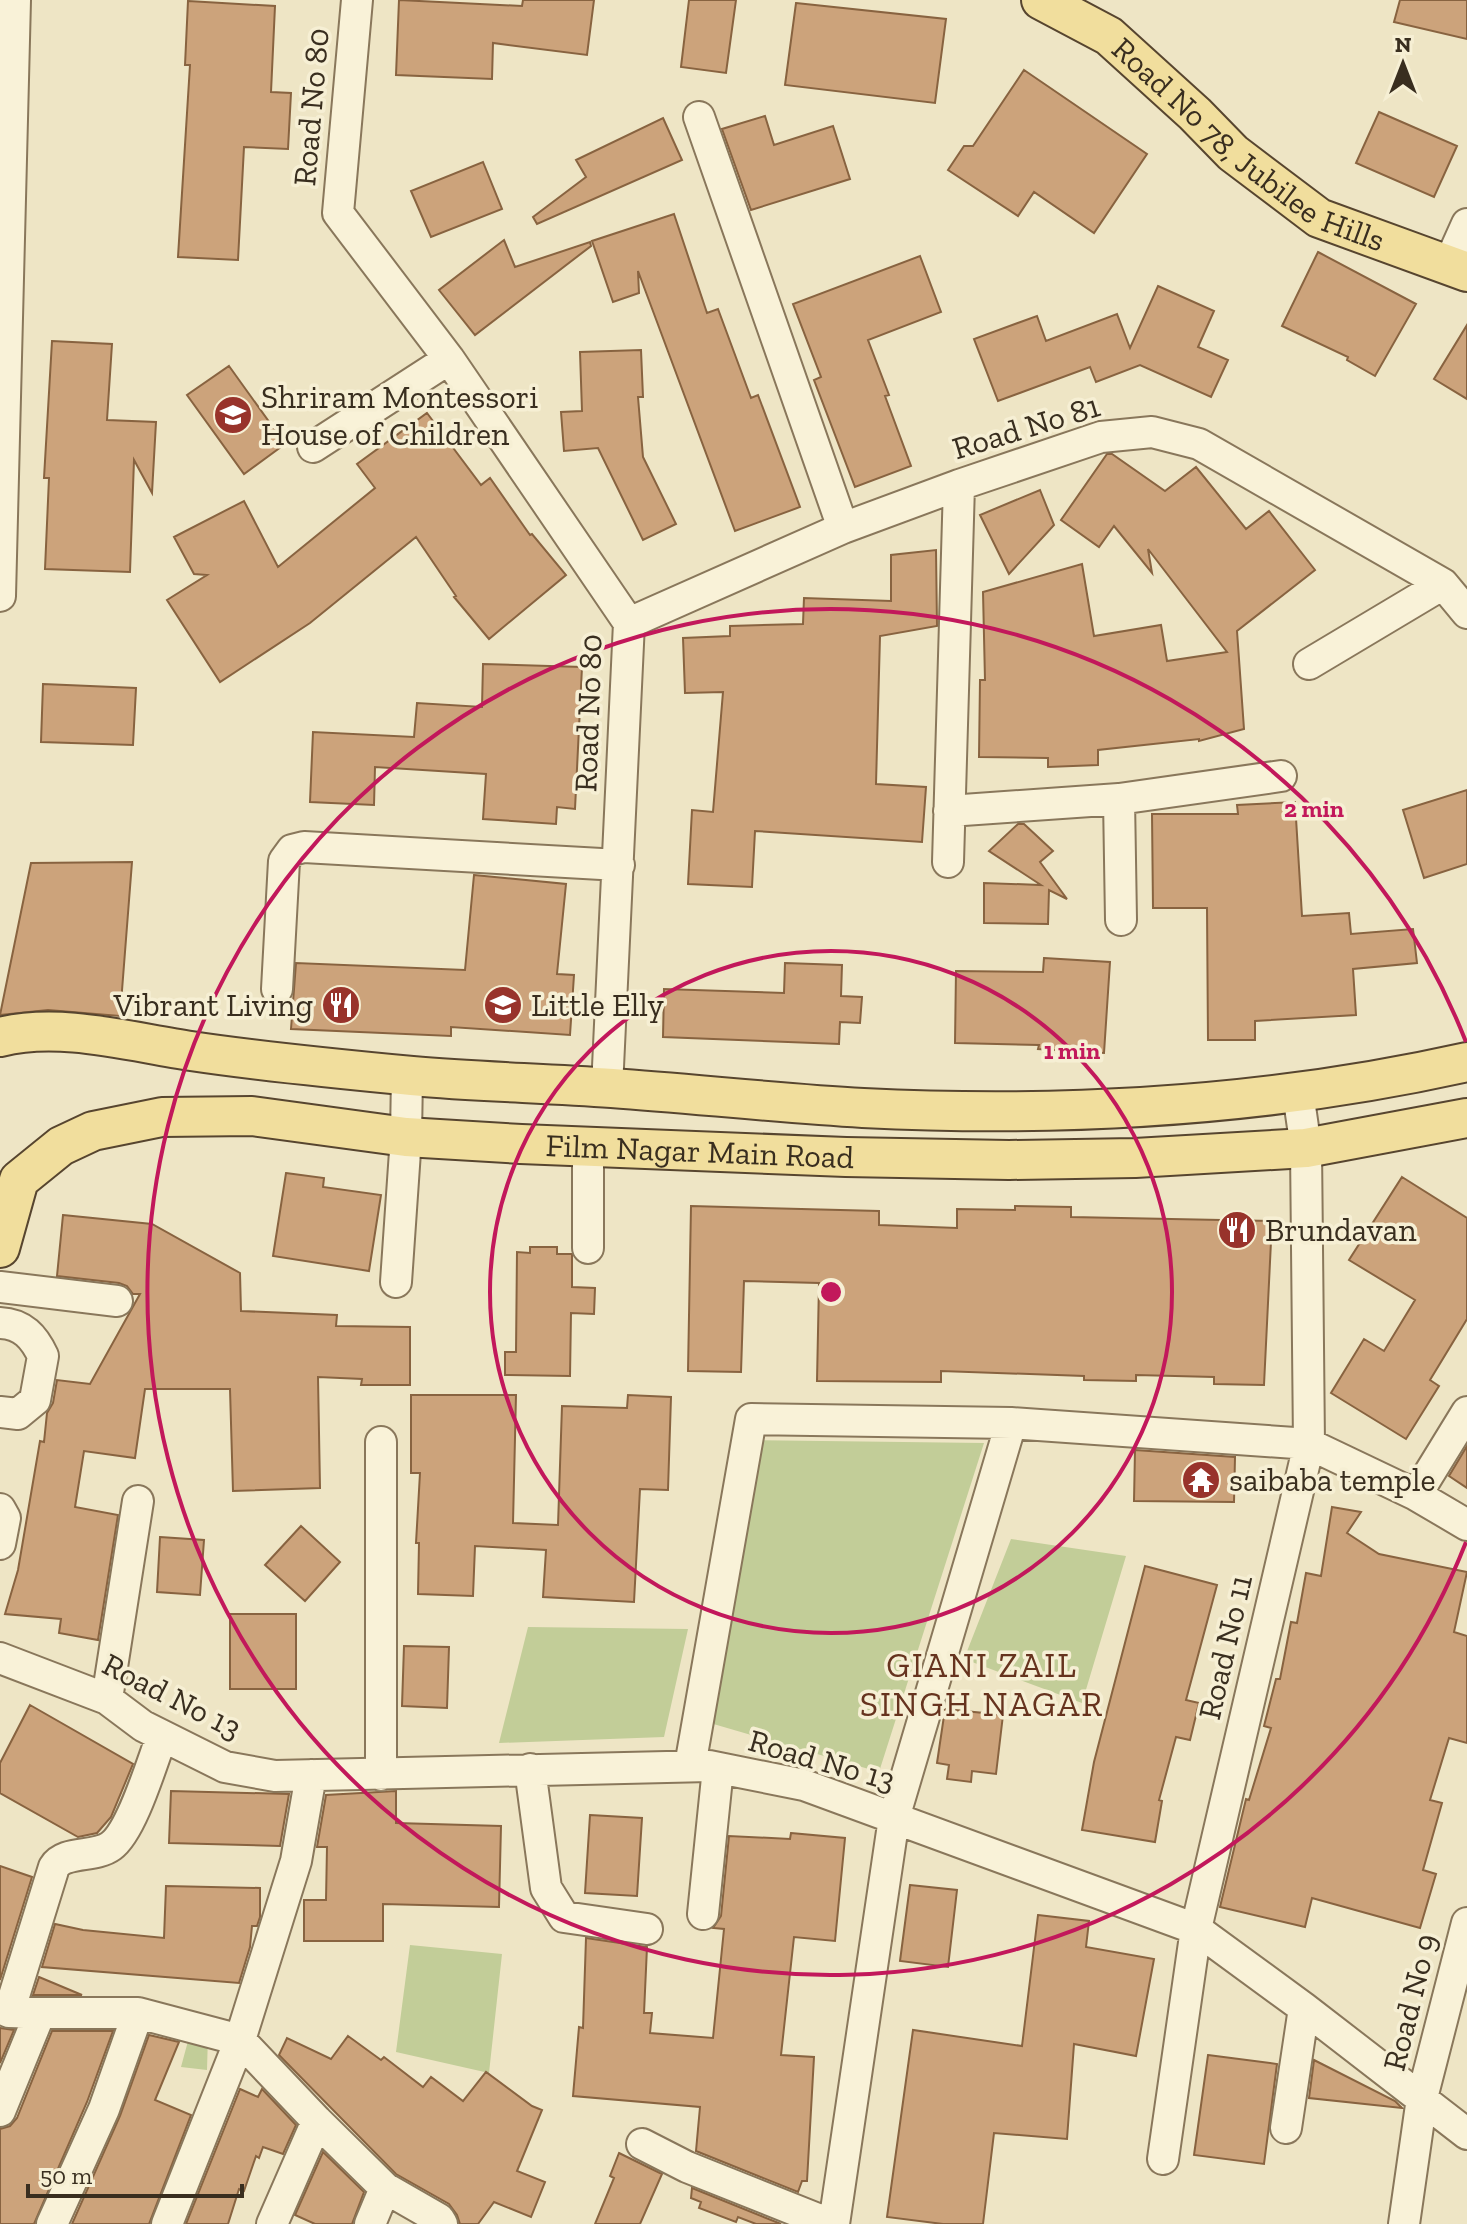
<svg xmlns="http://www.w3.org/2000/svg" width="1467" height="2224" font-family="'Zilla Slab',serif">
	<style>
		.green { fill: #c2cd98 }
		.building { fill: #cca37b; stroke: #886340; stroke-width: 2 }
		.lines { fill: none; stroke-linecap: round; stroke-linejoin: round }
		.minor-casing { stroke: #89775b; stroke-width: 34 }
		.major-casing { stroke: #57452f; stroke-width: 42 }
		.minor { stroke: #f9f2d8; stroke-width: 30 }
		.major { stroke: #f1de9d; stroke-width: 38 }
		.ring { fill: none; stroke: #c2185b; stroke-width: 4 }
		.labels { text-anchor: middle; stroke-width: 7; stroke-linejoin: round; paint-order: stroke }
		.street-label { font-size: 32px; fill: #392e1f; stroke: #f6efd4 }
		.poi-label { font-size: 32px; fill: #392e1f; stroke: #f6efd4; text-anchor: start }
		.neighbourhood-label { font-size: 34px; letter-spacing: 2px; fill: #66331e; stroke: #f6efd4 }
		.centre { fill: #c2185b; stroke: #f6efd4; stroke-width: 4 }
		.ring-label { font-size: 24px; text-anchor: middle; font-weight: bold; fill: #c2185b; stroke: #f6efd4; stroke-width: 7; stroke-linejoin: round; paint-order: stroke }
	</style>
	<rect width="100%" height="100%" fill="#eee5c5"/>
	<path class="green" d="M751 1440 984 1443 879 1772 710 1723Z
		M1011 1539 1126 1556 1082 1703 964 1659Z
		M528 1627 688 1629 664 1737 499 1743Z
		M410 1945 502 1954 489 2073 396 2052Z
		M191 2030 208 2035 207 2070 181 2067Z"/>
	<path class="building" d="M399 0 522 6 523 0H594L587 55 493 43 492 79 396 75Z
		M689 0H736L726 73 681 67Z
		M1400 0H1467V39L1394 22Z
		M188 1 275 6 271 92 291 93 288 149 244 147 238 260 178 257 190 65H185Z
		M796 3 946 19 935 103 785 85Z
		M1024 70 1147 154 1094 233 1034 192 1018 216 948 170 964 146H973Z
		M1379 112 1457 146 1434 197 1356 163Z
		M765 116 774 145 833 126 850 179 751 210 722 129Z
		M663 118 682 160 537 224 533 217 586 177 576 160Z
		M483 162 502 209 431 237 411 191Z
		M674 214 707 313 718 309 751 398 758 395 800 507 735 531 638 271 639 293 613 302 592 241Z
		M504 240 515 267 590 242 591 246 475 335 439 290Z
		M1318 252 1416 304 1375 376 1347 360 1348 357 1282 326Z
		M920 256 941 312 868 340 889 395 885 396 911 466 855 487 814 380 821 377 793 304Z
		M1158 286 1214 311 1198 347 1228 360 1211 397 1140 365 1096 382 1090 367 998 401 974 339 1037 316 1046 341 1117 314 1130 348Z
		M1467 325V399L1434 379Z
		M52 341 112 344 107 420 156 422 152 493 134 460 130 572 45 569 49 478H44Z
		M641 350 643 397H638L643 457 676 524 643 540 598 448 564 451 561 412 582 411 580 352Z
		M229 366 285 444 244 474 187 395Z
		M427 413 481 485 490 478 530 535 532 534 566 575 489 639 454 597 456 596 416 537 310 623 220 682 167 600 207 575 194 574 174 537 244 501 278 567 375 488 357 464Z
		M1107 454H1112L1165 491 1196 467 1246 529 1269 511 1315 570 1237 631 1244 729 1199 741V739L1098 750V765L1048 767V758L979 757 980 680H985L983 592 1082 564 1094 636 1161 625 1167 661 1227 652 1148 549 1152 573 1114 526 1099 547 1061 520Z
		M1040 490 1054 525 1009 574 980 515Z
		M936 550 937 626 880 636 876 784 926 787 922 842 755 831 752 887 688 884 692 810 713 812 723 692 685 693 683 638 730 636V626L803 624 804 598 891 601V555Z
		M483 664 582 667 575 809 557 807 556 824 483 819 486 774 375 767 374 805 310 802 313 732 414 737 417 703 482 707Z
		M43 684 136 688 133 745 41 742Z
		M1467 790V864L1424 878 1403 810Z
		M1295 802 1302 916 1349 913 1351 934 1413 929 1417 963 1353 969 1356 1015 1255 1021V1040H1208L1207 908H1153L1152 814H1238L1237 805Z
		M1018 824H1024L1053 851 1040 862 1067 899 1049 890 1048 924 984 923V883L1041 885 989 851Z
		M132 862 120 1016 48 1010 0 1015 31 863Z
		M474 875 566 884 557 974 574 975 570 1035 451 1027V1036L291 1029 296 963 465 970Z
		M1044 958 1110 962 1104 1053 1038 1049 1039 1045 955 1043 956 971 1043 972Z
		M785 963 842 965 841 996 862 997 860 1023 840 1022 839 1044 663 1037 664 989 784 993Z
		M286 1173 324 1178 323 1187 381 1195 369 1271 273 1256Z
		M1402 1177 1467 1218V1319L1430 1380 1439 1386 1406 1439 1331 1393 1364 1339 1384 1351 1415 1300 1349 1260Z
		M691 1206 879 1211V1225L957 1228V1209L1015 1210V1206L1071 1207V1217L1272 1221 1264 1385 1214 1384V1377L1136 1375V1381L1084 1380V1376L941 1371V1382L817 1381 819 1283 744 1281 741 1372 688 1371Z
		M63 1215 152 1224 240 1273 241 1311 337 1315 336 1326 410 1327V1385H361L362 1379 318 1377 320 1488 233 1491 230 1389H145L135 1458 84 1451 75 1507 118 1515 98 1640 59 1633 61 1619 5 1614 18 1570 40 1441 44 1442 47 1413 53 1403 57 1380 90 1384 140 1294H133L127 1286 119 1283 57 1276Z
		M530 1247H557V1254H572V1287L595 1288 594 1314 571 1313 570 1376 505 1375V1352H516L517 1252 530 1253Z
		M411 1395H516L513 1523 558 1525 562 1406 627 1408 628 1395 671 1397 668 1490 640 1489 634 1602 543 1597 546 1550 475 1546 473 1596 418 1594 419 1543H416L420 1473H411Z
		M1467 1446V1488L1449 1476Z
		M1135 1450 1235 1457 1234 1502 1134 1501Z
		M1332 1507 1361 1512 1347 1533 1379 1554 1467 1572 1454 1632 1467 1636V1743L1449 1738 1430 1800 1442 1803 1423 1870 1436 1874 1420 1928 1312 1898 1305 1927 1220 1907 1246 1799 1249 1800 1271 1728 1264 1726 1276 1679H1280L1291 1622 1297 1623 1306 1573 1321 1576Z
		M301 1526 340 1562 305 1601 265 1565Z
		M160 1537 204 1540 200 1595 157 1592Z
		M1145 1566 1217 1585 1186 1700 1199 1703 1190 1740 1176 1737 1159 1800 1162 1801 1155 1842 1082 1830 1094 1762Z
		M230 1614H296V1689H230Z
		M404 1646 449 1647 447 1708 402 1706Z
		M30 1705 133 1764 111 1817 97 1833 78 1837 0 1793V1763Z
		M945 1709 1003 1715 996 1774 972 1771 971 1782 947 1779 949 1765 937 1763Z
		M171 1791 289 1794 280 1846 169 1843Z
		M396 1791V1823L501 1826 499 1907 383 1904V1941H304V1900H326L327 1847H317L326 1795Z
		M590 1815 642 1818 637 1896 585 1893Z
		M791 1833 845 1838 835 1941 794 1937 781 2055 814 2057 807 2181H802L798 2192 696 2151 700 2107 573 2096 579 2027 583 2028 586 1938 647 1947 644 2013H652L650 2033 713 2038 724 1929 713 1928 721 1916 729 1836 790 1839Z
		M0 1866 32 1877 0 1980Z
		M910 1885 957 1890 948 1967 900 1961Z
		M166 1886 260 1888V1917L257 1926H252L250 1947 239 1983 42 1967 55 1924 83 1930 164 1938Z
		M1038 1915 1089 1921 1086 1947 1154 1959 1136 2056 1074 2044 1067 2139 994 2133 983 2224H943L887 2217 913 2030 1022 2046Z
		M39 1977 82 1995H33Z
		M0 2028 14 2030 0 2063Z
		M52 2031H113L87 2102 34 2224H0V2129L10 2126 17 2118Z
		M149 2035 179 2042 155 2100 191 2115 149 2224H72L120 2116Z
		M348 2036 381 2060 384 2057 423 2087 431 2077 463 2101 486 2072 532 2106 542 2110 517 2171 545 2182 531 2217 494 2202 478 2224H460L457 2215 449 2204 396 2174 279 2055 287 2038 331 2059Z
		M1208 2055 1277 2064 1264 2164 1194 2155Z
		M1314 2060 1395 2101 1402 2108 1309 2098Z
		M240 2089 258 2097 262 2089 296 2125 283 2154 263 2147 259 2158 256 2156 244 2191 239 2189 228 2224H186Z
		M323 2152 364 2192 352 2224H315L295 2215Z
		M619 2153 662 2174 640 2224H595L614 2178 610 2176Z
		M692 2188 781 2224H756L738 2217 736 2222 699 2208 701 2202 691 2198Z"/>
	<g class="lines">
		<g class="minor-casing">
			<path id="minor" d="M357 0 338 213 449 359 629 623 607 1088
				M699 117 843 528
				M1449 264 1467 224
				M313 447 449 359
				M0 596 15 0
				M629 623 843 528 959 485 1101 437 1152 432 1199 444 1443 584 1467 613
				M1309 664 1443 584
				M1119 799 1121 920
				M949 811 1119 799 1281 776
				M948 862 959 485
				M277 989 284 861 292 850 304 847 619 865
				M588 1147V1248
				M396 1282 406 1137 407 1075
				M0 1287 117 1301
				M0 1323C23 1324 34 1337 43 1356L35 1400 18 1414 0 1412
				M381 1442V1775
				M1416 1495 1467 1412
				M0 1509 5 1518 0 1544
				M0 1658 107 1699 143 1726 225 1767 275 1776 709 1766 804 1785 1196 1929 1304 2008 1467 2134
				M107 1699 138 1501
				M690 1766 751 1419 1011 1423 1309 1444 1416 1495 1467 1525
				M530 1769 546 1888 564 1917 647 1929
				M703 1914 718 1768
				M0 2008 9 2012 40 2013H138L240 2040 317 2121 385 2188 439 2219 442 2224
				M9 2012 54 1867C64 1850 95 1858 111 1846 132 1831 152 1762 162 1736
				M0 2111 40 2013
				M1286 2128 1304 2008
				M642 2144 687 2167 830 2224
				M1163 2159 1196 1929 1309 1444 1306 1148 1298 1093
				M52 2224 104 2109 138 2013
				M167 2224 240 2040 296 1861 311 1775
				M272 2224 317 2121
				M370 2224 385 2188
				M834 2224 894 1818 1011 1423
				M1404 2224 1422 2098 1467 1923"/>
		</g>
		<g class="major-casing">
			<g id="major">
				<path id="s1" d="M1041 0 1109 36 1195 114 1233 153 1319 218 1467 272"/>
				<path d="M0 1037C61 1022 130 1042 191 1051 264 1062 338 1069 412 1076 478 1082 545 1083 612 1088 695 1094 779 1103 863 1108 1065 1118 1270 1106 1467 1062"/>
				<path id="s2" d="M0 1248 19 1180 61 1146 93 1131 162 1117 252 1116 406 1137 521 1144 846 1157 1009 1160 1135 1158 1306 1148 1467 1118"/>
			</g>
		</g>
		<use href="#minor" class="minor"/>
		<use href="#major" class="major"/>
	</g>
	<g class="ring">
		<circle cx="831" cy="1292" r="341"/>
		<path d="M1466 1542A683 683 0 1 1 1466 1042"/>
	</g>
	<defs>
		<g id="university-disc" transform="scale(2)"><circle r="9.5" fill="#98332b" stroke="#f6efd4"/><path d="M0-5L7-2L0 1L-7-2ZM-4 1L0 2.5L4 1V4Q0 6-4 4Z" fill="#fff"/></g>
		<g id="restaurant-disc" transform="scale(2)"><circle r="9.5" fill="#98332b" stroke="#f6efd4"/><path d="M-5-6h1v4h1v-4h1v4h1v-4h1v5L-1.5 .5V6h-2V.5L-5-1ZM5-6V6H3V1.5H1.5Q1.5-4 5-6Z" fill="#fff"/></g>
		<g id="temple-disc" transform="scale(2)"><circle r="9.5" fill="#98332b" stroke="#f6efd4"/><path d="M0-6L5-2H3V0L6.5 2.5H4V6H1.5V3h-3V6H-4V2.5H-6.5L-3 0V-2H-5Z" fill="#fff"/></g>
	</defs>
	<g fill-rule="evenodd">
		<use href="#university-disc" x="233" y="415"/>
		<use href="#restaurant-disc" x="341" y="1005"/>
		<use href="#university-disc" x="503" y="1005"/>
		<use href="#restaurant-disc" x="1237" y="1230"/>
		<use href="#temple-disc" x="1201" y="1480"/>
	</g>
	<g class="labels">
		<g class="street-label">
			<text transform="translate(311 107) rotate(-85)" y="11">Road No 80</text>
			<text dy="11" stroke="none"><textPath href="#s1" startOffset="256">Road No 78, Jubilee Hills</textPath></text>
			<text transform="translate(1026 427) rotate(-17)" y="11">Road No 81</text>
			<text transform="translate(588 713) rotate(-88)" y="11">Road No 80</text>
			<text dy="11" stroke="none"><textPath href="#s2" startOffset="770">Film Nagar Main Road</textPath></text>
			<text transform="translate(1225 1647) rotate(-77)" y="11">Road No 11</text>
			<text transform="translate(172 1696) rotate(27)" y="11">Road No 13</text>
			<text transform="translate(822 1760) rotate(16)" y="11">Road No 13</text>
			<text transform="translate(1410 2002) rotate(-76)" y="11">Road No 9</text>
		</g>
		<g class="poi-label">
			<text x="261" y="408">Shriram Montessori<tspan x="261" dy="37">House of Children</tspan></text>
			<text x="313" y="1016" text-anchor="end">Vibrant Living</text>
			<text x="531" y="1016">Little Elly</text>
			<text x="1265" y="1241">Brundavan</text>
			<text x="1229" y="1491">saibaba temple</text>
		</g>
		<g class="neighbourhood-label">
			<text x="982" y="1677">GIANI ZAIL<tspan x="982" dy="39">SINGH NAGAR</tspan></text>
		</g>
	</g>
	<circle cx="831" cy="1292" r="12" class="centre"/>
	<g class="ring-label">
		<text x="1314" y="817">2 min</text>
		<text x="1072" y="1059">1 min</text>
	</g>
	<g transform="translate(1403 64)" stroke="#f6efd4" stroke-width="6" paint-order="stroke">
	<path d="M0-6L14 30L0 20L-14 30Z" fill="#392e1f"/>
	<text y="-12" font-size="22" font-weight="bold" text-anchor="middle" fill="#392e1f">N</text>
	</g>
	<path d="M28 2184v12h214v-12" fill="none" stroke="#392e1f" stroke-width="4"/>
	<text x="40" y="2184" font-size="24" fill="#392e1f" stroke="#f6efd4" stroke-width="6" paint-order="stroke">50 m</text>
</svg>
